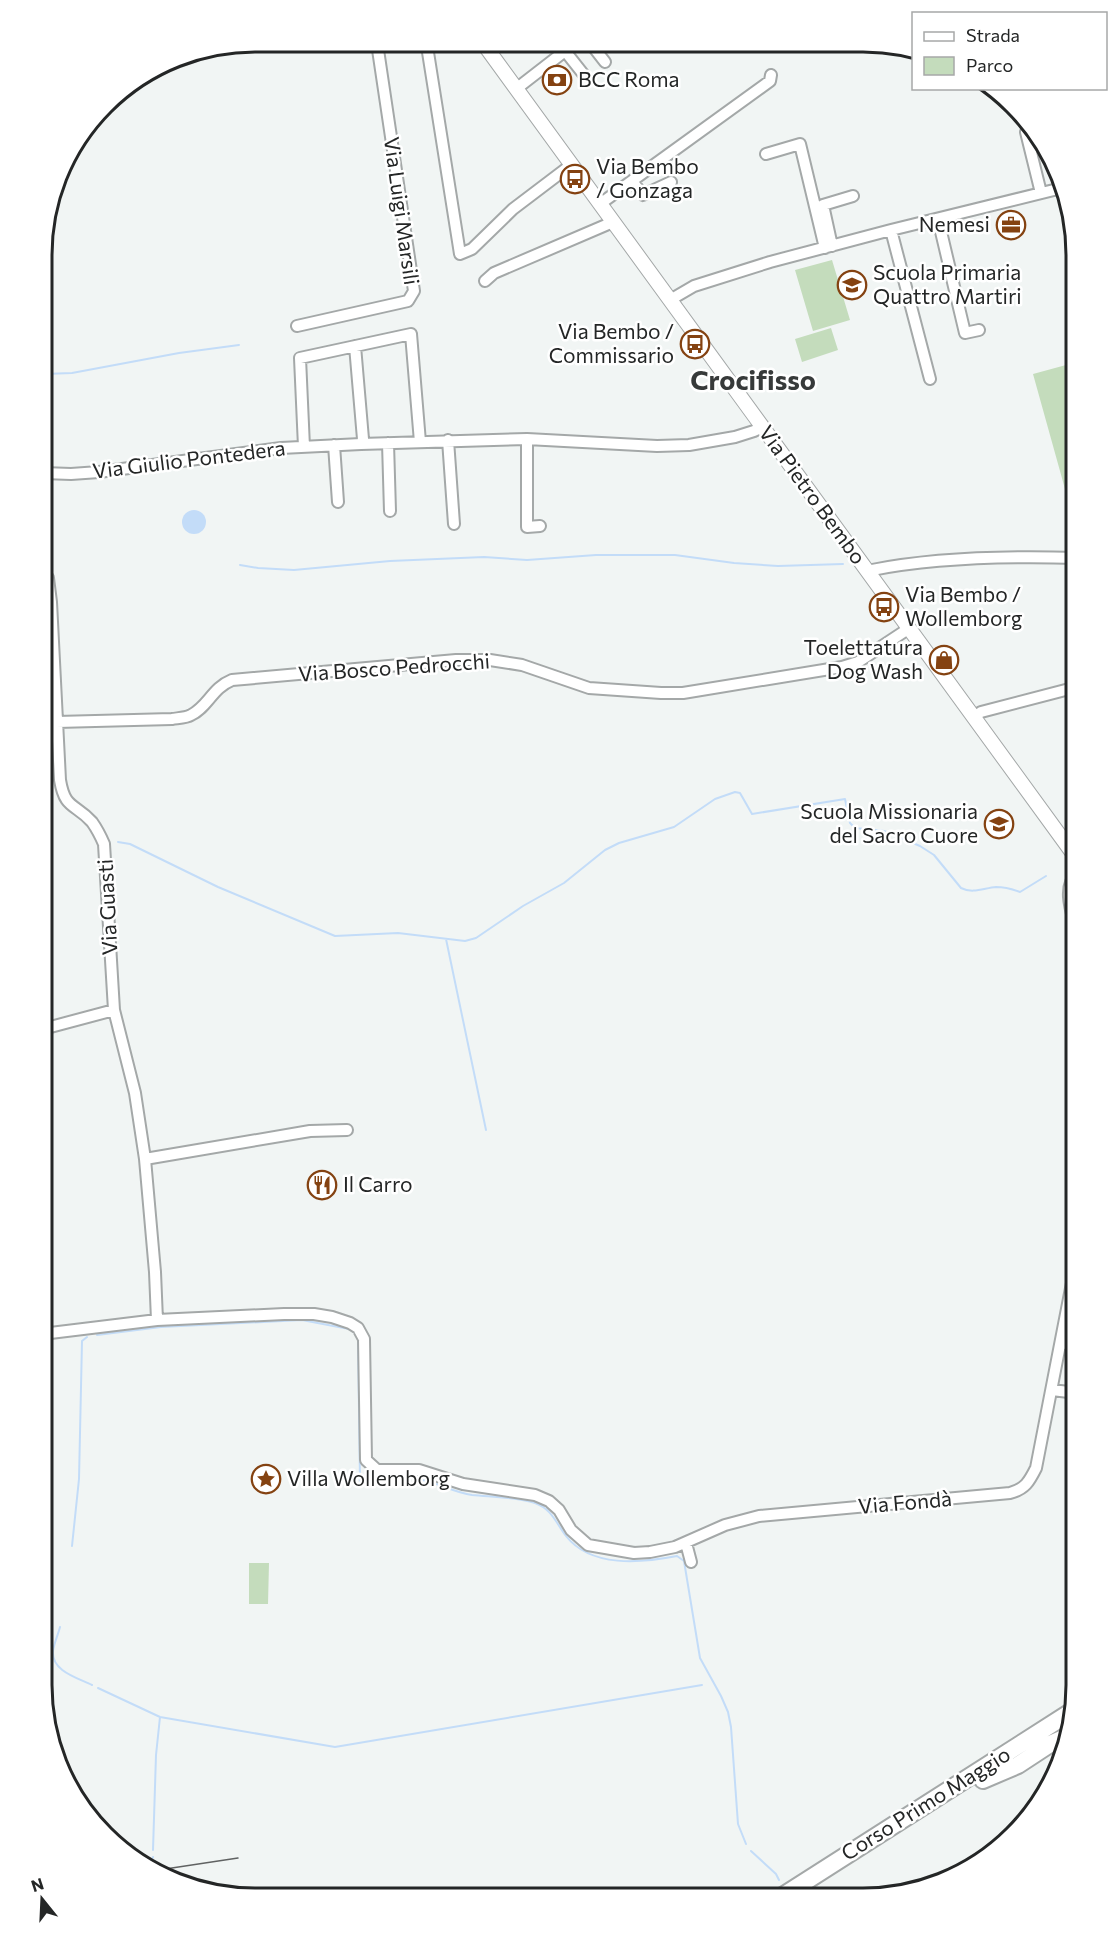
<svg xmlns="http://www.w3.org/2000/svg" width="1119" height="1941" font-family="Commissioner,sans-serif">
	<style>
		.green { fill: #c4dcbc }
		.water { fill: #c3dcf8 }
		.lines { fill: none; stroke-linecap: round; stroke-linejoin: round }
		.stream { stroke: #c3dcf8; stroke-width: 2 }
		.minor-casing { stroke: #a4a8a8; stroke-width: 14 }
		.major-casing { stroke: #a4a8a8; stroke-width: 16 }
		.highway-casing { stroke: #a4a8a8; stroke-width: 20 }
		.minor { stroke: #fff; stroke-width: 10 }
		.major { stroke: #fff; stroke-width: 14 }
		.highway { stroke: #fff; stroke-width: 16 }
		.tram { stroke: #606262; stroke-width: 1.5 }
		.labels { text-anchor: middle; stroke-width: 5; stroke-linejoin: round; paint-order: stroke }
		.poi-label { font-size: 21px; fill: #242626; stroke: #fff; text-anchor: start }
		.street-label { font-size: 21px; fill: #242626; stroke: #fff }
		.district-label { font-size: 27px; font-weight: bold; fill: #373a3a; stroke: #fff }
		.rim { fill: none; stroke: #242626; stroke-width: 3 }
	</style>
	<rect width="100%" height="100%" fill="#f1f5f4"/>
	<path class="green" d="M832 260 850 320 813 331 795 270Z
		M831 328 838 350 802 362 795 339Z
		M1077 362V485L1065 489 1033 374Z
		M249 1563H269L268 1604H249Z"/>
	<path class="water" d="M182 522a12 12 0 1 1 24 0a12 12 0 1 1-24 0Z"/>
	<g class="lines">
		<path class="stream" d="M44 374 72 373 179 353 239 345
			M240 565 258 568 294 570 390 561 484 557 527 560 596 555H675L734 563 778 566 843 564
			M118 842 130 844 218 887 335 936 398 933 465 941 476 938 523 906 564 883 605 850 619 843 674 827 715 799 735 792 740 793 752 814 845 799 850 823 855 828 884 831 920 846 934 855 961 888C973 894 984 888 996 887 1004 887 1012 889 1020 892L1046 876
			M446 939 486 1130
			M97 1335 161 1327 302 1320 349 1329 354 1332 358 1338 360 1481C377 1480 394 1476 411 1478 432 1479 451 1492 472 1495 493 1497 516 1497 535 1503 552 1509 556 1523 566 1536 591 1568 641 1563 677 1556L684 1561 700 1658 721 1696 728 1712 731 1727 738 1824 746 1844
			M72 1546 79 1479 82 1341 87 1337
			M42 1616H51
			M60 1627C58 1635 54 1643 53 1651 51 1671 78 1678 92 1685
			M98 1688 160 1717 335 1747 702 1685
			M153 1850 156 1755 160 1717
			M751 1851 776 1874 779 1880
			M141 1863 151 1862 153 1857"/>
		<g class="minor-casing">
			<path id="minor" d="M433 43 427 46 460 254 472 249 513 209 571 165
				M591 44 605 62
				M565 51 584 75
				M516 89 574 44
				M1026 132 1041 193
				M766 154 800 144 825 248
				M632 181 643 195 671 182
				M600 204 770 81 771 75
				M938 219 965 333 979 330
				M891 230 930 379
				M832 246 823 205 853 196
				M485 281 494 273 613 222
				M670 300 694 286 770 262 891 230 1066 187
				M297 326 408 301 414 291 377 43
				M355 346 363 439 361 444
				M527 439V527L540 526
				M448 440 454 524
				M388 443 390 511
				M334 445 338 502
				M304 447 300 358 411 334 420 442
				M43 473 71 474 99 472 281 448 361 444 527 439 657 446 689 445 735 437 754 431 763 427
				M43 570 48 578 51 602 60 780C65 810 75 803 92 822 97 829 101 837 104 844L114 1010 135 1093 145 1159 155 1272 157 1320
				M869 573 872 570C938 557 1010 556 1077 558
				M974 717 981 712 1077 687
				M57 722 172 719C178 718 186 718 191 715 208 707 212 688 232 680L456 660H490L522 665 589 688 661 693H683L842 667 858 662 908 629
				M1077 933C1073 916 1061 887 1077 874
				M43 1029 114 1010
				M145 1159 310 1131 347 1130
				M42 1334 157 1320 284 1314H314L332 1317 350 1323 358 1328 364 1339 366 1460 377 1470H419L463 1484 535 1495 549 1501 559 1510 571 1530 588 1545 634 1553 650 1552 675 1547 725 1525 759 1516 1010 1493C1025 1489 1029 1482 1036 1468L1072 1283 1077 1273
				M1062 1343 1077 1346
				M1052 1390 1077 1393
				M686 1543 691 1562"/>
		</g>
		<g class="major-casing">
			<path id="major" d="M483 43 1077 859"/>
		</g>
		<g class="highway-casing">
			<path id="highway" d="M983 1780 1018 1765 1050 1744 1068 1736
				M778 1899 1074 1710"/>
		</g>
		<use href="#minor" class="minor"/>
		<use href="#major" class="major"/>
		<use href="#highway" class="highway"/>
		<path class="tram" d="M152 1871 238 1858"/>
	</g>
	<defs>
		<g id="bank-ring" transform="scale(1.5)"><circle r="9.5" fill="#fff" stroke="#844211" stroke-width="1.5"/><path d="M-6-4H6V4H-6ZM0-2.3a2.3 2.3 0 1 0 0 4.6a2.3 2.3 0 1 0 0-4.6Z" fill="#844211"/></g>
		<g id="bus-ring" transform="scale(1.5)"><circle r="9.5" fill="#fff" stroke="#844211" stroke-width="1.5"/><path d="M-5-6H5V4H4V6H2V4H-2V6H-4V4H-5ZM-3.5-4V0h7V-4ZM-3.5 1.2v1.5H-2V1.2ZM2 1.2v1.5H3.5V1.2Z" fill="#844211"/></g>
		<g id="office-ring" transform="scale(1.5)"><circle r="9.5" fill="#fff" stroke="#844211" stroke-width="1.5"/><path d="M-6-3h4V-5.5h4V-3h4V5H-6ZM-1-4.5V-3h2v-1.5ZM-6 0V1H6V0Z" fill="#844211"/></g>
		<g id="school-ring" transform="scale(1.5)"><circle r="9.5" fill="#fff" stroke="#844211" stroke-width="1.5"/><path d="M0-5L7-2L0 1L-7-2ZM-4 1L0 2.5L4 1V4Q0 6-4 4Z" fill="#844211"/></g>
		<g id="shop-ring" transform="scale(1.5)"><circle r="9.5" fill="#fff" stroke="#844211" stroke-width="1.5"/><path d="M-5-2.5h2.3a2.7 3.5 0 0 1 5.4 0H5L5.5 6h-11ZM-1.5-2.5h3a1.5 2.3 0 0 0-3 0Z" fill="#844211"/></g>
		<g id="restaurant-ring" transform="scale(1.5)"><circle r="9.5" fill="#fff" stroke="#844211" stroke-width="1.5"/><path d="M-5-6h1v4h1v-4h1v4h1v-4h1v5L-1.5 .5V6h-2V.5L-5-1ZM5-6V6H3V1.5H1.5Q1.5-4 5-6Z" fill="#844211"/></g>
		<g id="sight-ring" transform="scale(1.5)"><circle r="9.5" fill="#fff" stroke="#844211" stroke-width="1.5"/><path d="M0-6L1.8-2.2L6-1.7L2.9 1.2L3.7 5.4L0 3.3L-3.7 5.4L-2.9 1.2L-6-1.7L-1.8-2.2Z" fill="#844211"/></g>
	</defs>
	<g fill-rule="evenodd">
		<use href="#bank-ring" x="557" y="80"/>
		<use href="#bus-ring" x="575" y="179"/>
		<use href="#office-ring" x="1011" y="225"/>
		<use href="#school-ring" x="852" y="285"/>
		<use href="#bus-ring" x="695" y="344"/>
		<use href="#bus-ring" x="884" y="607"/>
		<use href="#shop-ring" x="944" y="660"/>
		<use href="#school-ring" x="999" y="824"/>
		<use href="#restaurant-ring" x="322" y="1185"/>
		<use href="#sight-ring" x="266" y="1479"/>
	</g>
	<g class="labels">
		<g class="poi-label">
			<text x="578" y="87">BCC Roma</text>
			<text x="596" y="174">Via Bembo<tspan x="596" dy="24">/ Gonzaga</tspan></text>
			<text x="990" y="232" text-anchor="end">Nemesi</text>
			<text x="873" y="280">Scuola Primaria<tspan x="873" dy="24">Quattro Martiri</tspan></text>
			<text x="674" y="339" text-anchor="end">Via Bembo /<tspan x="674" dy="24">Commissario</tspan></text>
			<text x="905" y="602">Via Bembo /<tspan x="905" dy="24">Wollemborg</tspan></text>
			<text x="923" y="655" text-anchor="end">Toelettatura<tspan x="923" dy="24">Dog Wash</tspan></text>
			<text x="978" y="819" text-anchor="end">Scuola Missionaria<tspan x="978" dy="24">del Sacro Cuore</tspan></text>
			<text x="343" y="1192">Il Carro</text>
			<text x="287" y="1486">Villa Wollemborg</text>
		</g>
		<g class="street-label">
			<text transform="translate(401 211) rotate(82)" y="7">Via Luigi Marsili</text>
			<text transform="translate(189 460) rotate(-7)" y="7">Via Giulio Pontedera</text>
			<text transform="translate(812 495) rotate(54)" y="7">Via Pietro Bembo</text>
			<text transform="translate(394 668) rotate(-4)" y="7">Via Bosco Pedrocchi</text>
			<text transform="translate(108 907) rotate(-93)" y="7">Via Guasti</text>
			<text transform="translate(905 1503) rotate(-5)" y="7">Via Fondà</text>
			<text transform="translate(926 1804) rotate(-32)" y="7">Corso Primo Maggio</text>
		</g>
		<g class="district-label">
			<text x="753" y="390">Crocifisso</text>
		</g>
	</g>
	<path d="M0 0H1119V1941H0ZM255 52H863A203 203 0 0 1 1066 255V1685A203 203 0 0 1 863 1888H255A203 203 0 0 1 52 1685V255A203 203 0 0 1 255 52Z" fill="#fff" fill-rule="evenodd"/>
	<path class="rim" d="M255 52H863A203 203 0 0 1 1066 255V1685A203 203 0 0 1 863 1888H255A203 203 0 0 1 52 1685V255A203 203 0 0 1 255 52Z"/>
	<rect x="912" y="12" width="195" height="78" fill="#ffffff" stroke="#a7a8a8" stroke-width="1.5"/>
	<rect x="924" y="32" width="30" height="9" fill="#ffffff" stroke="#a7a8a8" stroke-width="1.5"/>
	<text x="966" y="42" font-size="18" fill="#242626">Strada</text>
	<rect x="924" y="57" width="30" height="18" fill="#c4dcbc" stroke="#a7a8a8" stroke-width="1.5"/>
	<text x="966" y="72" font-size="18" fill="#242626">Parco</text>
	<g transform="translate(42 1899) rotate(342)" stroke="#ffffff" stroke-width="4.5" paint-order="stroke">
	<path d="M0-4.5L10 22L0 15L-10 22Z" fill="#242626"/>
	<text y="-9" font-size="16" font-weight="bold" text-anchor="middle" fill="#242626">N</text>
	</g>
</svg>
